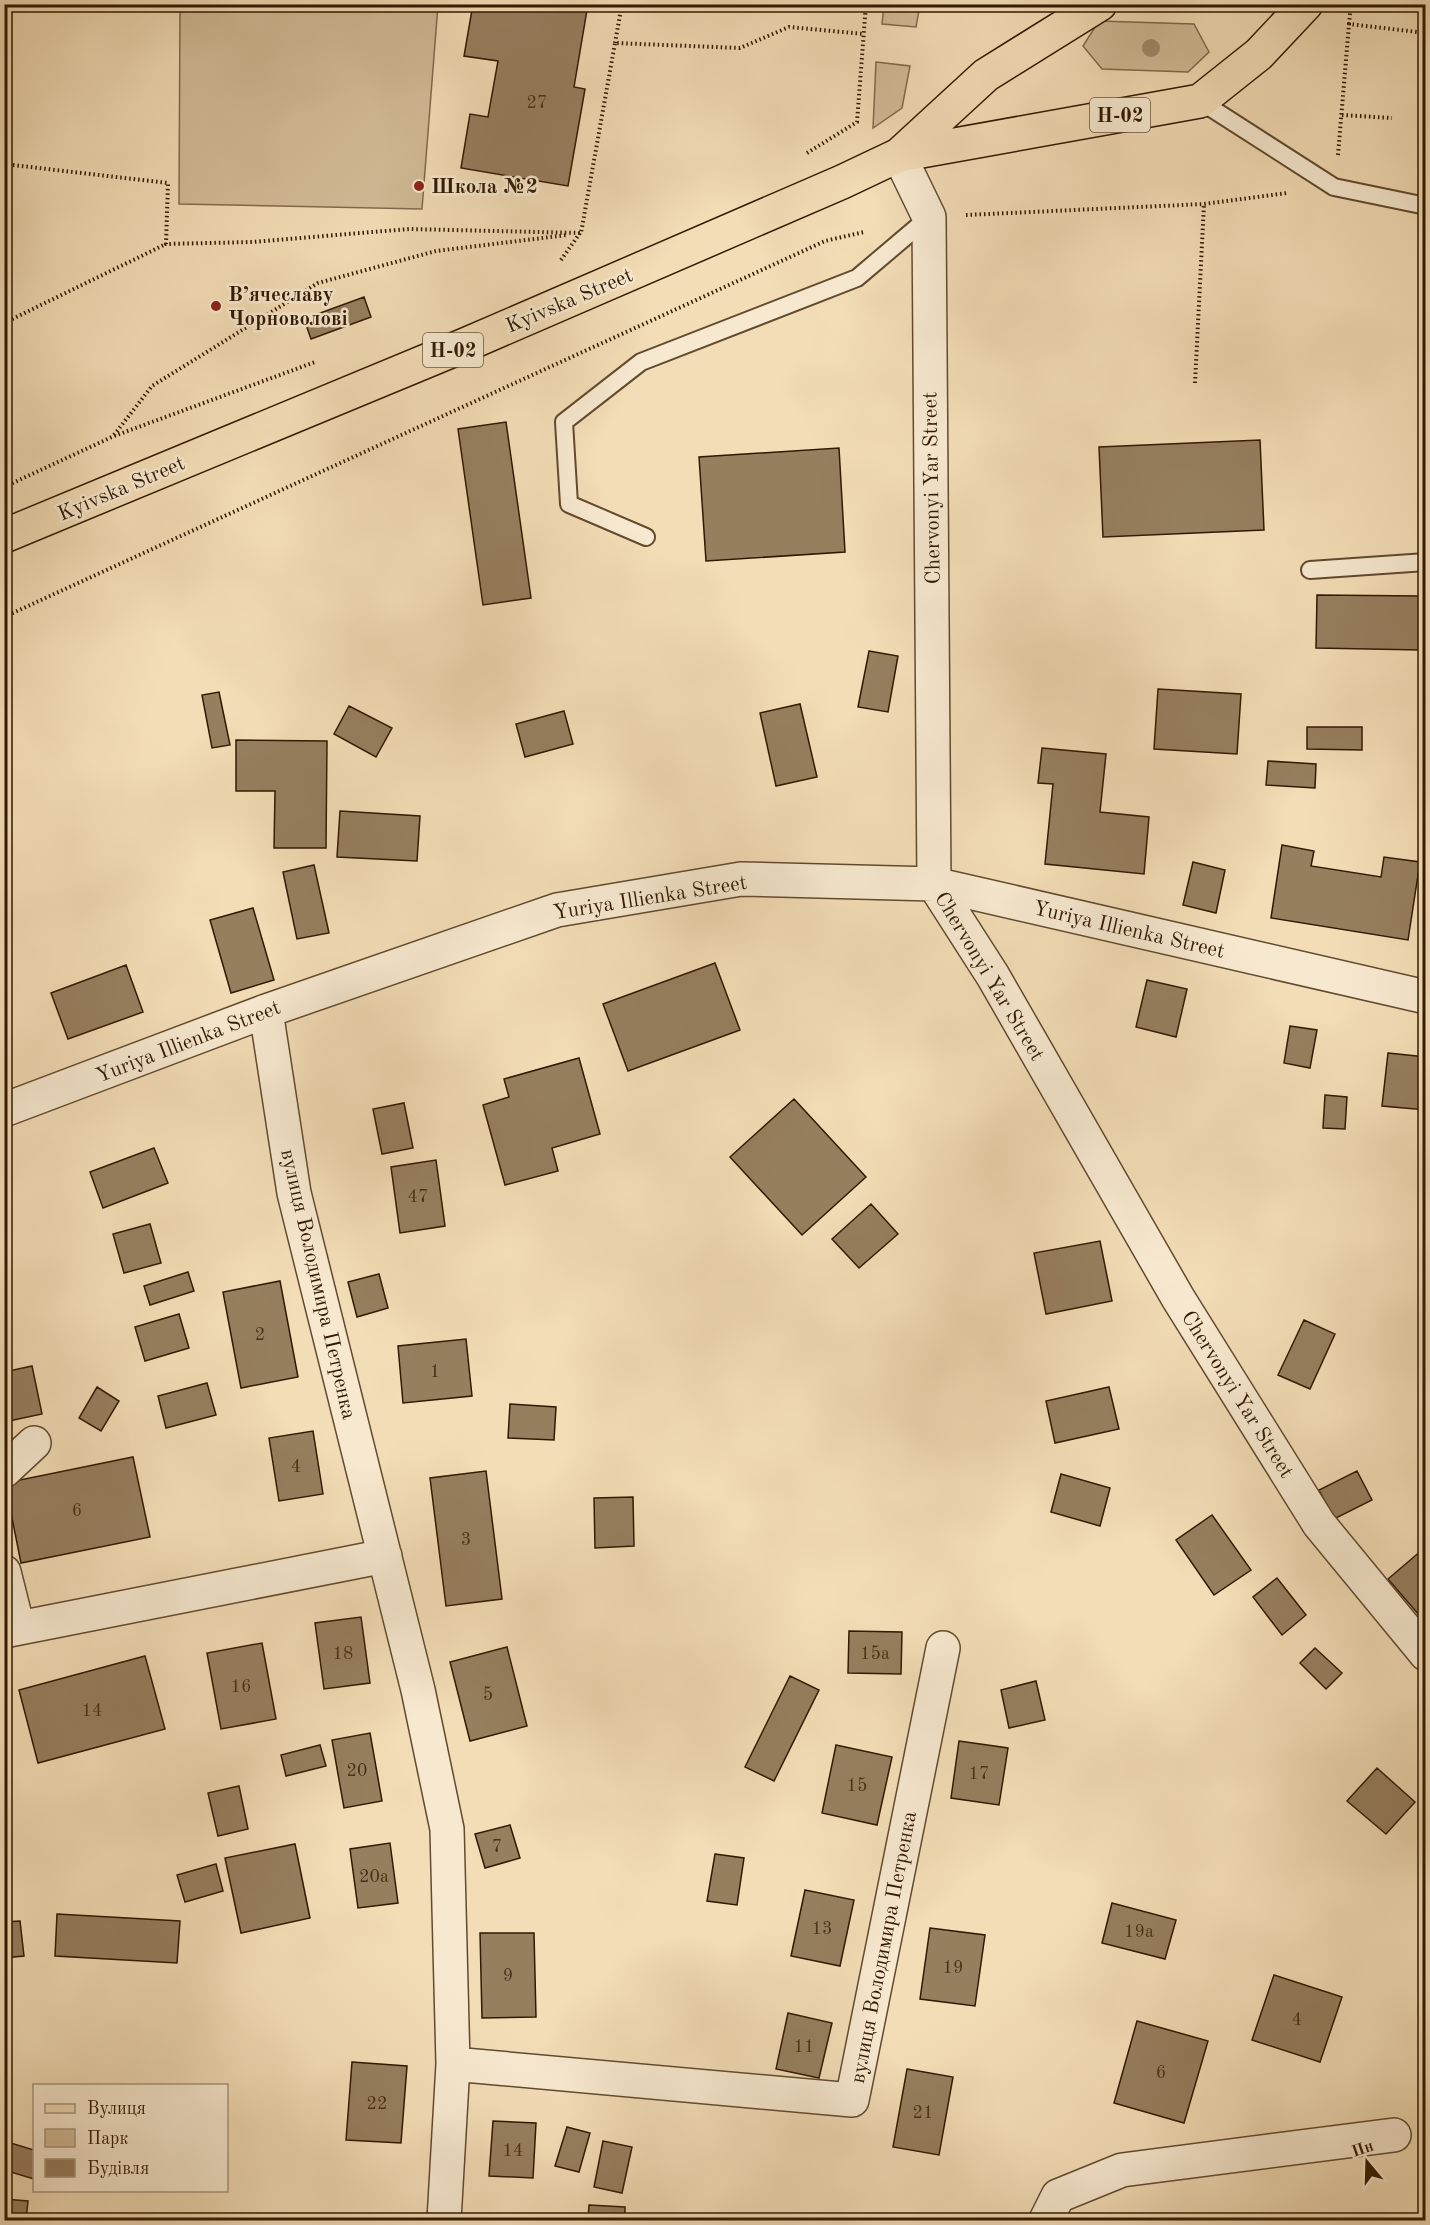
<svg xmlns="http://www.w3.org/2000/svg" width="1430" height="2225" font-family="'Old Standard TT',serif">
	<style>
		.green { fill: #d2bc97; stroke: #826a4c; stroke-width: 1.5 }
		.building { fill: #967f5f; stroke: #311900; stroke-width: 1.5 }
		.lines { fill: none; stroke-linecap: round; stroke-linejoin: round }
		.service-casing { stroke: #624a2e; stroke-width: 20 }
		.minor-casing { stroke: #624a2e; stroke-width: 36 }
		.primary-casing { stroke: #311900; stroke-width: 36 }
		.path { stroke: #311900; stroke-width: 4; stroke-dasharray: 1.5 3; stroke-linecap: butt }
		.service { stroke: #f7e9d0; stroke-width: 16 }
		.minor { stroke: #f7e9d0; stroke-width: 33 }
		.primary { stroke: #f3ddb6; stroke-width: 33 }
		.tree { fill: #a38c6b }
		.poi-dot { fill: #8f2418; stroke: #f7e9d0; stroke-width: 2 }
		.labels { text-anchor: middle; stroke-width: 5; stroke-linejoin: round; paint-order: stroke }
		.number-label { font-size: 18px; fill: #4a3218 }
		.shield { fill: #f7e9d0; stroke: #6c573e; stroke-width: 1.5 }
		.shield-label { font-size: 20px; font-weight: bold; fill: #311900 }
		.poi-label { font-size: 21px; font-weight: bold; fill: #311900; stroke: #f7e9d0; text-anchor: start }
		.street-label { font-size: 21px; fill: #311900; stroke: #f7e9d0 }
	</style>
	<rect width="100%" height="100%" fill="#f3ddb6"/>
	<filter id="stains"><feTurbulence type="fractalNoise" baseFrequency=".00333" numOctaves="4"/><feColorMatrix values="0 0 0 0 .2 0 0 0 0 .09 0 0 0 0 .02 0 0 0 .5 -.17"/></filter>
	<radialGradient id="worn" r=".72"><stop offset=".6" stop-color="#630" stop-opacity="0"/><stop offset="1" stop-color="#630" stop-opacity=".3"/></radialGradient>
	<path class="green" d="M180 5H438L422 209 179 204Z
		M884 5H920L916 27 882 24Z
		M1099 21 1194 24 1209 52 1188 72 1102 69 1083 46Z
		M876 62 910 66 902 108 873 128Z"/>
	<path class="building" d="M473 4H588L574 87 585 89 568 186 461 168 470 114 488 117 498 61 464 56Z
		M364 297 371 317 311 339 304 319Z
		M506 422 531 598 483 605 458 429Z
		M1260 440 1264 530 1103 537 1099 447Z
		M839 448 845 552 706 561 699 457Z
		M1317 595 1422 596 1421 650 1316 648Z
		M869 651 898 656 888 712 858 707Z
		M1158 689 1241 694 1237 754 1154 749Z
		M219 692 230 745 212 748 202 695Z
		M800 704 817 777 776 786 760 713Z
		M349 706 392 728 376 757 334 734Z
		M564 711 573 744 525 757 516 724Z
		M1307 727H1362V750L1307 749Z
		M236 740 327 741 326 848H274L275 791H236Z
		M1042 748 1106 754 1100 812 1149 817 1144 874 1045 864 1053 784 1038 783Z
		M1268 761 1316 764 1315 788 1266 785Z
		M340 811 420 816 417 861 337 857Z
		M1282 845 1314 851 1311 866 1381 877 1384 857 1420 862 1408 940 1271 918Z
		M1193 862 1225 870 1216 913 1183 905Z
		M314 865 329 933 297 939 283 872Z
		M253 908 274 980 231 993 210 920Z
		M715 963 740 1030 628 1071 603 1004Z
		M126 965 143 1012 68 1039 51 993Z
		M1147 980 1187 989 1176 1037 1136 1027Z
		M1290 1026 1317 1030 1310 1068 1284 1063Z
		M1388 1053 1426 1057V1110L1382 1106Z
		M579 1058 600 1134 552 1148 558 1171 505 1185 483 1105 509 1097 504 1079Z
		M1325 1095 1347 1097 1345 1129 1323 1128Z
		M794 1099 866 1177 802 1235 730 1157Z
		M404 1103 413 1148 382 1154 373 1109Z
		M154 1148 168 1183 103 1208 90 1172Z
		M436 1160 445 1226 400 1233 391 1167Z
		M871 1204 898 1234 859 1268 832 1239Z
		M150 1224 161 1263 124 1273 113 1234Z
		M1100 1241 1112 1301 1046 1314 1034 1253Z
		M188 1272 194 1291 150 1305 144 1286Z
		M379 1274 388 1308 357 1317 348 1282Z
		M280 1281 298 1377 241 1388 223 1292Z
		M179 1314 189 1348 145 1361 135 1327Z
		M1304 1320 1335 1334 1310 1389 1278 1375Z
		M466 1339 472 1396 403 1403 398 1346Z
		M32 1366 42 1414 4 1422V1372Z
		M207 1383 216 1415 166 1428 158 1396Z
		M97 1387 119 1401 101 1431 79 1418Z
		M1109 1387 1119 1429 1055 1443 1046 1401Z
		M510 1404 556 1407 554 1440 508 1438Z
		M313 1431 323 1494 279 1501 269 1438Z
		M133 1457 150 1537 21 1563 5 1483Z
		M486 1471 502 1599 446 1606 430 1478Z
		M1357 1471 1372 1500 1334 1519 1319 1490Z
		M1061 1474 1110 1488 1100 1526 1051 1512Z
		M633 1497 634 1546 595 1548 594 1498Z
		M1212 1515 1251 1570 1214 1595 1176 1540Z
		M1422 1550 1426 1555V1623L1388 1579Z
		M1277 1578 1306 1615 1282 1635 1253 1597Z
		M361 1617 370 1683 324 1689 315 1623Z
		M849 1631 902 1632 901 1674 848 1673Z
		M262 1643 276 1719 221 1729 207 1653Z
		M507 1647 527 1726 470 1741 450 1662Z
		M1315 1648 1342 1673 1326 1689 1300 1663Z
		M145 1656 165 1729 38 1763 19 1690Z
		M790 1676 819 1690 774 1781 745 1767Z
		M1036 1681 1045 1720 1009 1728 1001 1690Z
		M370 1733 382 1801 344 1808 332 1740Z
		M959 1741 1008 1748 999 1805 951 1798Z
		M320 1745 326 1766 286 1776 281 1755Z
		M836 1745 892 1757 877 1825 822 1813Z
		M1377 1768 1415 1802 1386 1834 1347 1801Z
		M239 1786 248 1829 218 1836 208 1793Z
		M510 1825 520 1858 485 1868 475 1834Z
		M390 1843 398 1903 358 1908 350 1849Z
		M295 1844 310 1918 241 1933 225 1858Z
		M715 1854 744 1858 737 1905 707 1901Z
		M216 1864 223 1891 185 1902 177 1875Z
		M805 1890 854 1900 840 1966 791 1956Z
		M1112 1903 1176 1920 1165 1959 1102 1943Z
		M57 1914 180 1921 177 1963 55 1956Z
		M20 1921 24 1956 4 1958V1922Z
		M930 1928 985 1935 975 2006 920 1999Z
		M480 1933H534L536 2017 482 2018Z
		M1274 1975 1342 1997 1320 2062 1252 2040Z
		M788 2013 832 2023 819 2078 776 2069Z
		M1137 2021 1208 2041 1184 2123 1114 2103Z
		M352 2062 407 2066 401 2143 346 2140Z
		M907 2069 953 2077 939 2155 893 2147Z
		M493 2121 536 2123 533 2178 489 2176Z
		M567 2127 590 2133 579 2172 555 2166Z
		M4 2141 34 2150V2179L4 2170Z
		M603 2141 632 2147 622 2193 594 2187Z
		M4 2199 28 2201 26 2220H4Z
		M589 2205 625 2207V2220H588Z"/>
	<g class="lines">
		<g class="service-casing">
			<path id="service" d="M1200 101 1334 187 1426 206
				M646 537 569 504 564 422 641 362 857 278 929 217
				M1310 570 1426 562"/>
		</g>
		<g class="minor-casing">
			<path id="minor" d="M899 155 929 217 934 884 993 976 1178 1298 1319 1524 1426 1654
				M266 1011 294 1193 418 1690 447 1829 453 2064 444 2220
				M4 1110 266 1011 557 910 741 879 934 884 1426 997
				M4 1471 34 1443
				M4 1572 18 1628 4 1611
				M4 1631 385 1556
				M453 2064 852 2100 943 1648
				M1046 2220 1058 2196 1122 2170 1394 2135"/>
		</g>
		<g class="primary-casing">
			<path id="primary" d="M899 155 986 75 1100 4
				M4 536 465 345 842 182 899 155 1200 101 1259 54 1306 4"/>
		</g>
		<path class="path" d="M1349 24 1351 4
			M615 43 622 4
			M1342 115 1392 118
			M807 153 857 122 866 4
			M1338 155 1349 24 1426 33
			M4 164 168 183 166 244 252 242 409 229 581 233 615 43 740 48 789 27 864 34
			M966 215 1204 204 1287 193
			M561 260 580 233
			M4 323 166 244
			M1195 383 1204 204
			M114 435 152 386 318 283 436 251 567 235
			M4 487 114 436 315 362
			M4 617 825 241 864 232"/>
		<use href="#service" class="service"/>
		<use href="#minor" class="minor"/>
		<use href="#primary" class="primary"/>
	</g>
	<circle class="tree" cx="1151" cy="48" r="9"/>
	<g class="poi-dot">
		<circle cx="419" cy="186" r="6"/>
		<circle cx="216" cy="306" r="6"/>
	</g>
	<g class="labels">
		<g class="number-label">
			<text x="537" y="108">27</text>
			<text x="418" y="1202">47</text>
			<text x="260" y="1340">2</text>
			<text x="435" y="1377">1</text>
			<text x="296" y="1472">4</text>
			<text x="77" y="1516">6</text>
			<text x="466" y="1545">3</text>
			<text x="343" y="1659">18</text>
			<text x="875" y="1659">15а</text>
			<text x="241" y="1692">16</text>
			<text x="488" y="1700">5</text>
			<text x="92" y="1716">14</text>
			<text x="357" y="1776">20</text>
			<text x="979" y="1779">17</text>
			<text x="857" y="1791">15</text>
			<text x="497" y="1852">7</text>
			<text x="374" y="1882">20а</text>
			<text x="822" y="1934">13</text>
			<text x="1139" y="1937">19а</text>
			<text x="953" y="1973">19</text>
			<text x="508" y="1981">9</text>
			<text x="1297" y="2025">4</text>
			<text x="804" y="2052">11</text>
			<text x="1161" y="2078">6</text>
			<text x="377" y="2109">22</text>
			<text x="923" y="2118">21</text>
			<text x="513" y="2156">14</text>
		</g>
		<g class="shield">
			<rect x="1090" y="98" width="60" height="34" rx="4.5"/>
			<rect x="423" y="333" width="60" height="34" rx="4.5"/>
		</g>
		<g class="shield-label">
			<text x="1120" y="122">Н-02</text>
			<text x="453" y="357">Н-02</text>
		</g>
		<g class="poi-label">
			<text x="431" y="193">Школа №2</text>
			<text x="228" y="301">В’ячеславу<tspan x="228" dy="24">Чорноволові</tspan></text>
		</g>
		<g class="street-label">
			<text transform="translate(569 300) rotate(-23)" y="7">Kyivska Street</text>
			<text transform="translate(121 488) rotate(-23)" y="7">Kyivska Street</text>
			<text transform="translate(931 488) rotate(-91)" y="7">Chervonyi Yar Street</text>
			<text transform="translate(650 897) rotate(-9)" y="7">Yuriya Illienka Street</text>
			<text transform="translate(1129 929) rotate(13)" y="7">Yuriya Illienka Street</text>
			<text transform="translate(990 976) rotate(59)" y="7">Chervonyi Yar Street</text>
			<text transform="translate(188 1041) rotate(-21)" y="7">Yuriya Illienka Street</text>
			<text transform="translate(319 1284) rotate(77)" y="7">вулиця Володимира Петренка</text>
			<text transform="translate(1238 1394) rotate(58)" y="7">Chervonyi Yar Street</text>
			<text transform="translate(883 1947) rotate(-79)" y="7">вулиця Володимира Петренка</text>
		</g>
	</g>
	<rect width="1430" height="2225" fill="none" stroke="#f3ddb6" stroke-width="24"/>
	<rect x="6" y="6" width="1418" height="2213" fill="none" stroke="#311900" stroke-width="3"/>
	<rect x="12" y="12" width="1406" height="2201" fill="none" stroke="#311900" stroke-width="1.5"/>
	<rect x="33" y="2084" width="195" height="108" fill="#f7e9d0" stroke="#a8967d" stroke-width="1.5"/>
	<rect x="45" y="2104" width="30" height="9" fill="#f3ddb6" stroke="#a8967d" stroke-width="1.5"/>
	<text x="87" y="2114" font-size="18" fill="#311900">Вулиця</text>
	<rect x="45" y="2129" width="30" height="18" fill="#d2bc97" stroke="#a8967d" stroke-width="1.5"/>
	<text x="87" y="2144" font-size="18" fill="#311900">Парк</text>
	<rect x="45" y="2159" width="30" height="18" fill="#967f5f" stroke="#a8967d" stroke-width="1.5"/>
	<text x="87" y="2174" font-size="18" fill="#311900">Будівля</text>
	<g transform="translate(1367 2162) rotate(341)" stroke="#f7e9d0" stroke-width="4.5" paint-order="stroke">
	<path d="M0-4.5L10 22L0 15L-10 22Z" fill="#311900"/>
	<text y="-9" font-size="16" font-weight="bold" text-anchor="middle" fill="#311900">Пн</text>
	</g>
	<rect width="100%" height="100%" filter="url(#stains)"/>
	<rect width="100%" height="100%" fill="url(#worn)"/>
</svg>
